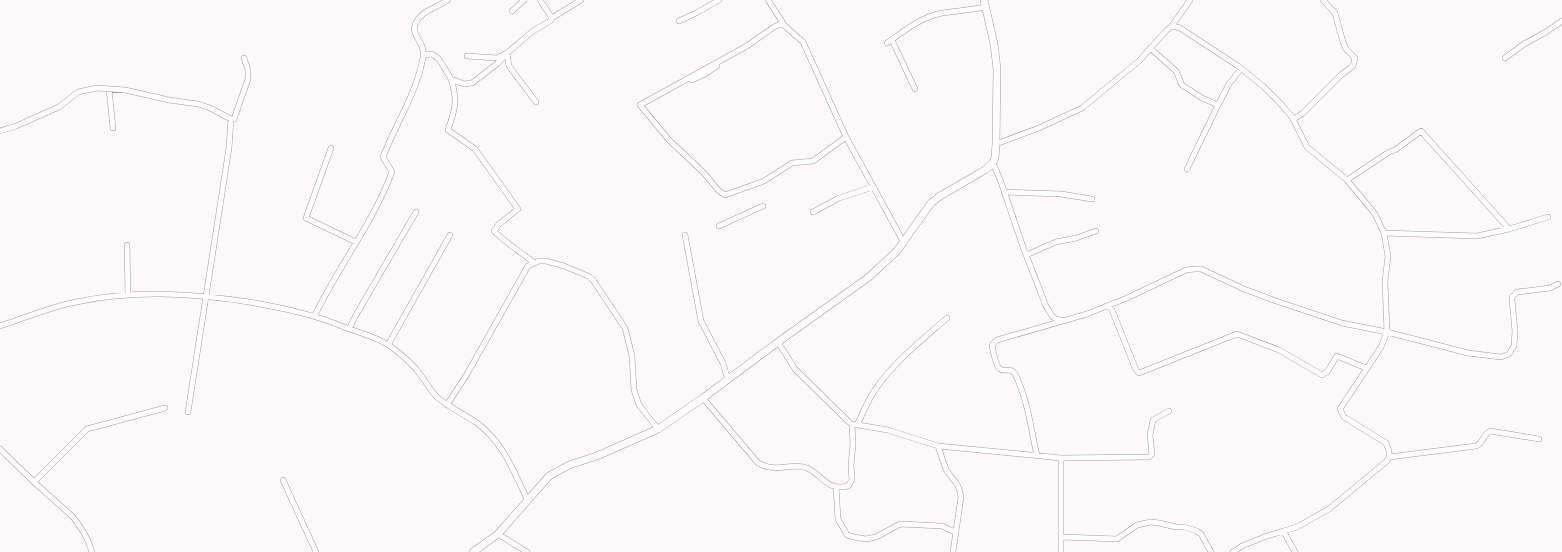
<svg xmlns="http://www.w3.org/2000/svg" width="1562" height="552" font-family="Quicksand,sans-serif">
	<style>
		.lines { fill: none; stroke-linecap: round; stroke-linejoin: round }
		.street-casing { stroke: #a7979a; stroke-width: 6 }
		.secondary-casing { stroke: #a7979a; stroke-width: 8 }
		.street { stroke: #fff; stroke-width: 5 }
		.secondary { stroke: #fff; stroke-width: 7 }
	</style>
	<rect width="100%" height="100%" fill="#fdf9fa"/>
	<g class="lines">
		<g class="street-casing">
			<path id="street" d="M540 0 552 18 581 0
				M768 0 785 26 803 42 846 137 904 243
				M512 11 524 0
				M679 21 698 12 719 0
				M783 23 774 27 747 46 640 105 669 140 703 172 719 191 725 195 764 181 792 163 813 161 846 137
				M1171 27 1190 0
				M892 40 915 89
				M887 43C904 31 921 17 942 13 956 11 971 10 985 7
				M1150 48 1176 71 1182 85 1202 98 1218 105 1229 84 1241 69
				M424 55 432 54 439 59 451 79 464 84 472 83 498 63 507 53 497 58 467 56
				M1505 58 1524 44 1546 32 1562 21
				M451 79C458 100 455 110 448 130L475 149 518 209 499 224 494 231C507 244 520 251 534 263
				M692 80 705 74 717 66
				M109 89 113 128
				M536 102 509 66 507 53 533 31 550 21 552 18
				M1294 119 1303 113 1341 75 1353 66 1355 58 1346 49 1343 42 1335 13 1323 0
				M0 131 16 126 59 107 78 92 97 88 125 90 169 100 198 104 210 108 231 119H234L248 79V70L244 58
				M996 144 1039 128 1082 108 1139 61 1166 31C1171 26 1173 26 1180 28L1238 66 1263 86 1280 103 1292 117 1307 147 1347 180 1375 214 1384 233 1388 256 1385 281 1387 332 1381 347 1340 409 1344 417 1386 443 1389 451V457L1387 461 1329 509 1297 527 1267 536 1242 546 1233 552
				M331 148 306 218 356 242
				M993 163 1001 182 1023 247 1046 306 1052 316 1056 319 1064 321
				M1187 169 1218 105
				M1347 180 1389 152 1395 150 1421 131 1509 229
				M1004 192 1061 194 1092 199
				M813 212 839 198 873 187
				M719 226 763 206
				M1384 233 1477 236 1509 229 1548 217
				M685 235 701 321 723 363 728 380
				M127 245 128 295
				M1026 255 1056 242 1076 238 1096 231
				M1110 305 1136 370 1139 373 1237 334 1279 350 1322 375 1327 372 1337 356 1366 368
				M315 315C338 267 373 223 392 172L383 157C396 123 417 93 423 57 426 43 411 36 415 25 420 11 436 8 448 0
				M0 326C25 318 50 307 76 302 134 290 191 293 249 302 282 308 313 314 344 327 359 333 376 336 390 346 401 354 412 363 420 374 426 382 431 392 438 398 450 408 464 414 477 423 503 442 514 472 528 501
				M349 329 356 315 416 212
				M778 342 795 369 849 422 852 424 888 430 938 446 1061 458 1149 457 1152 454 1150 435 1153 420 1169 411
				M388 345 450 235
				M703 398 758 463C761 464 765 467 769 467 782 470 794 463 807 468 824 476 826 491 848 486L852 480 851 465 853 444 852 424
				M447 405 467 374 528 266 539 261H546L564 266 588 276 593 280 625 328 632 356 634 390 639 405 658 429
				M188 412 229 148 231 119
				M857 425C863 413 868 400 875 390 894 362 922 340 947 318
				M938 446C941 454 943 463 947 471 954 482 959 482 961 497L953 552
				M0 449 34 482 73 517C82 528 88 538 92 552
				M1037 456C1031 429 1028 401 1016 376 1012 366 1006 373 1000 369 996 366 993 351 992 346L993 344 997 340 1087 314 1127 298 1186 270 1195 269H1201L1244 289 1276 301 1342 323 1387 332 1468 353 1501 357 1509 354 1514 346 1515 331 1512 300V297L1517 292 1550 288 1558 284
				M1389 457 1476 446C1483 443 1483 435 1490 431L1539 439
				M283 480 316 552
				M34 482 87 429 165 408
				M836 487 838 519 847 535 854 537 866 539 876 537 900 524 942 526 955 532
				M1284 532 1295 552
				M498 534 527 552
				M1062 537 1117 539 1137 525 1151 522 1159 523 1176 527H1184L1197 531 1201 534 1211 552
				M1061 552V458"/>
		</g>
		<g class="secondary-casing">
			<path id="secondary" d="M473 552 498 534 549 476 569 465 597 456 658 429 703 398 778 342 869 277 897 251 931 203 940 196 985 170 993 163 995 158 996 144 997 69 994 44 984 0"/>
		</g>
		<use href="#street" class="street"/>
		<use href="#secondary" class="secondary"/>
	</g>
</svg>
